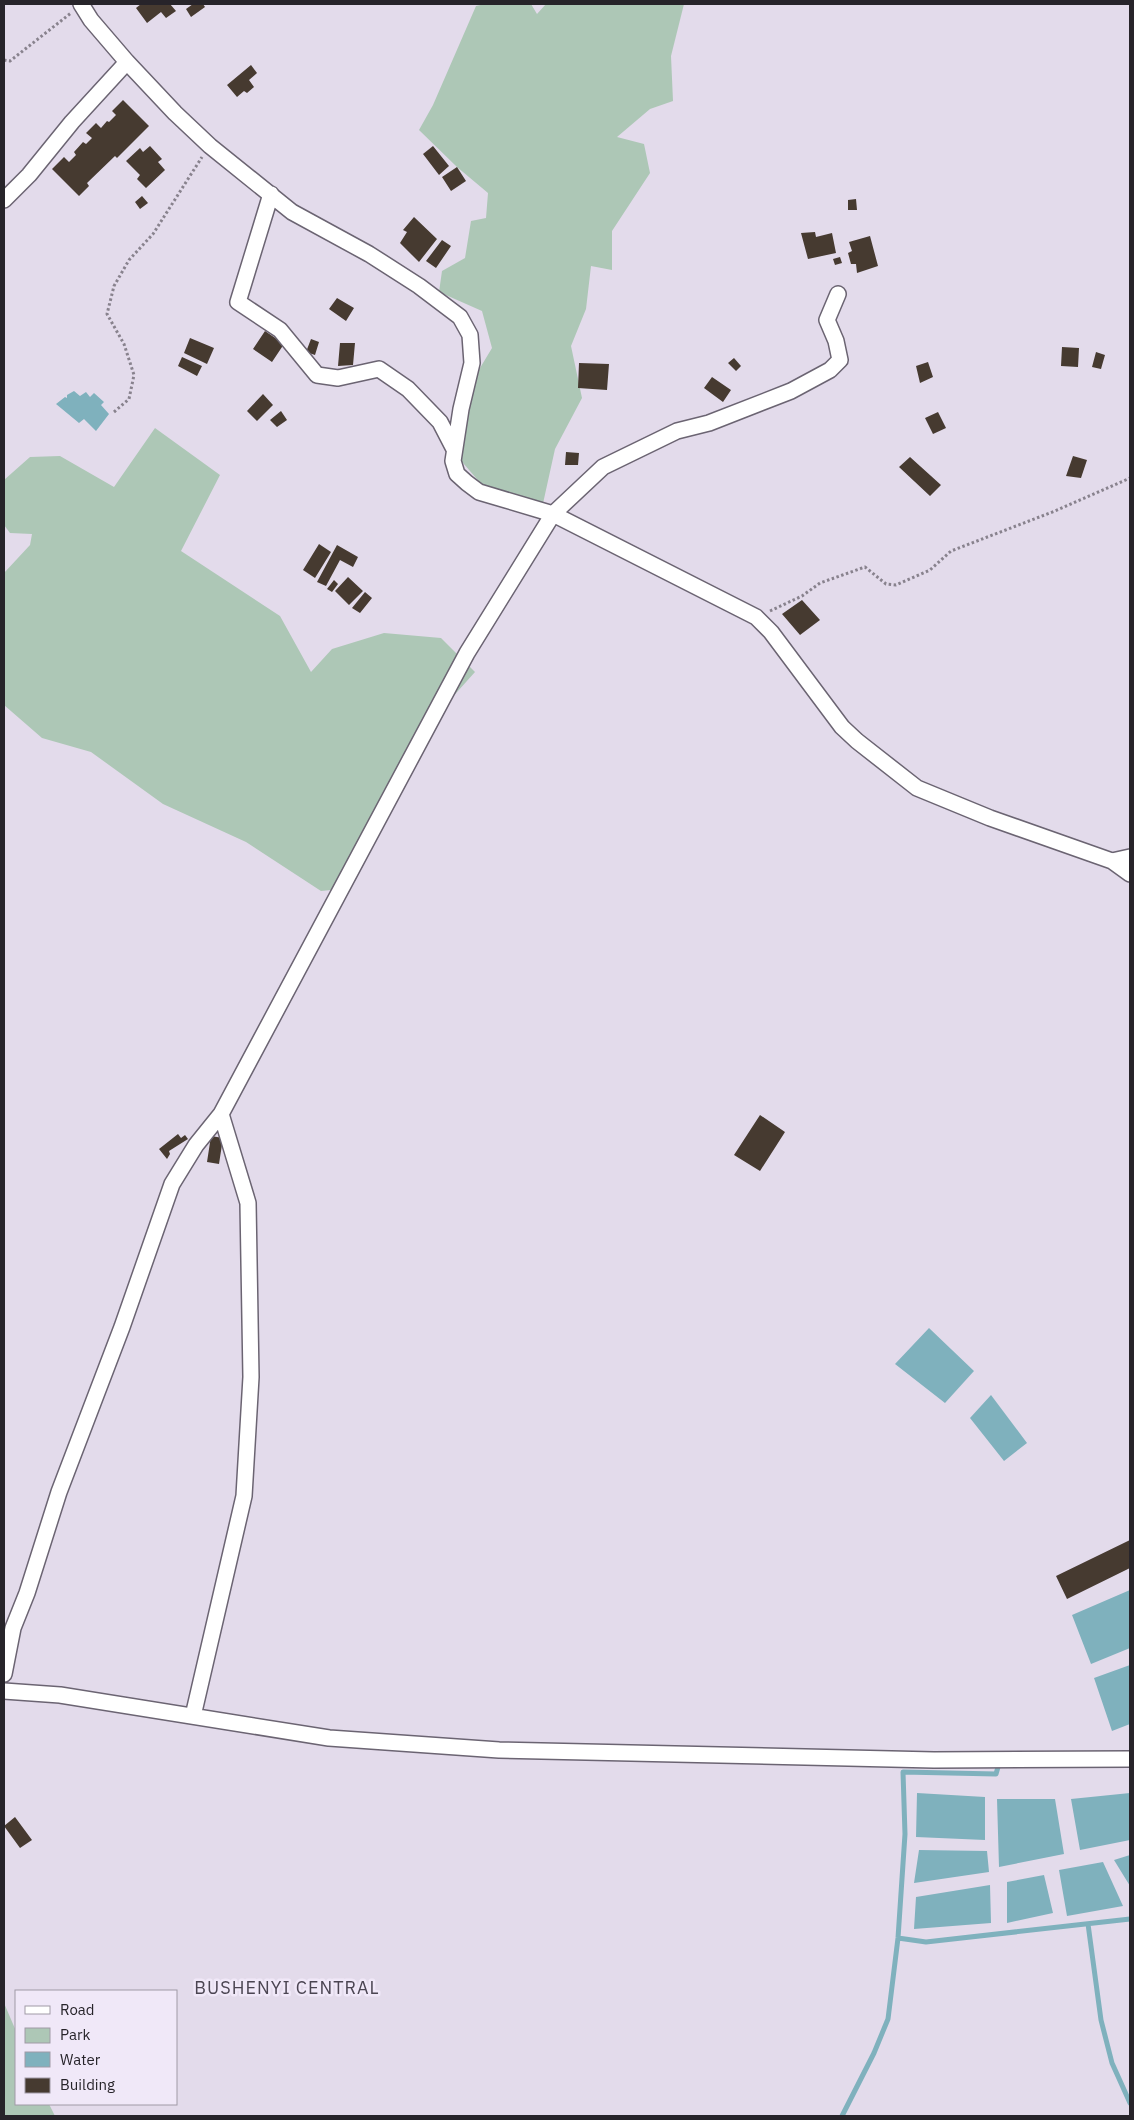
<svg xmlns="http://www.w3.org/2000/svg" width="1134" height="2120" font-family="'IBM Plex Sans',sans-serif">
	<style>
		.green { fill: #adc7b6 }
		.water { fill: #7fb1bd }
		.lines { fill: none; stroke-linecap: round; stroke-linejoin: round }
		.stream { stroke: #7fb1bd; stroke-width: 5 }
		.building { fill: #463a30 }
		.street-casing { stroke: #6b6472; stroke-width: 18 }
		.path { stroke: #88828d; stroke-width: 3; stroke-dasharray: 2.5 2.5; stroke-linecap: butt }
		.street { stroke: #fff; stroke-width: 15 }
		.labels { text-anchor: middle; stroke-width: 5; stroke-linejoin: round; paint-order: stroke }
		.quarter-label { font-size: 18px; letter-spacing: 1px; fill: #4b4552; stroke: #f0e8f8 }
	</style>
	<rect width="100%" height="100%" fill="#e3dbeb"/>
	<path class="green" d="M485 4H531L537 14 546 4H684L671 56 673 101 650 109 617 137 644 144 650 173 612 231V270L591 266 586 309 571 346 582 398 555 449 542 508 512 501 482 485 457 456 471 383 492 348 482 311 439 292 442 271 465 258 471 221 486 218 488 193 457 167 419 130 433 105 476 6Z
		M155 428 220 475 181 551 280 616 311 672 332 649 384 633 441 638 475 672 406 749 341 889 321 891 246 842 163 804 91 752 42 738 4 705V573L30 545 32 534 10 533 4 525V480L30 457 60 456 114 487Z
		M4 2003 16 2031V2104H49L55 2116H4Z"/>
	<path class="water" d="M74 391 80 396 86 392 90 397 94 393 104 402 101 405 109 414 96 431 84 419 79 423 56 404 65 397 67 398V395Z
		M929 1328 974 1371 945 1403 895 1364Z
		M991 1395 1027 1443 1004 1461 970 1418Z
		M1130 1590V1648L1091 1664 1072 1615Z
		M1130 1665V1724L1112 1731 1094 1678Z
		M917 1793 985 1797V1840L916 1837Z
		M1130 1793V1840L1080 1850 1071 1799Z
		M997 1799H1055L1064 1854 999 1867Z
		M919 1850 987 1851 989 1872 914 1883Z
		M1130 1855V1886L1114 1860Z
		M1103 1862 1123 1906 1067 1916 1059 1870Z
		M1044 1875 1053 1913 1007 1923V1882Z
		M990 1885 991 1923 914 1929 916 1897Z"/>
	<g class="lines">
		<path class="stream" d="M1088 1924 1101 2020 1112 2063 1130 2103
			M898 1938 926 1942 1130 1919
			M842 2116 874 2053 888 2019 898 1938 905 1834 903 1772 996 1774 998 1767"/>
	</g>
	<path class="building" d="M141 4H170L176 11 166 18 161 12 147 23 136 8Z
		M193 4H203L205 7 191 17 186 9Z
		M251 65 257 73 249 80 254 87 247 93 244 91 237 97 227 85Z
		M123 100 149 126 117 158 115 156 87 183 89 186 79 196 52 169 64 157 69 162 76 155 74 152 83 142 86 144 92 138 86 133 96 123 101 128 107 121 109 122 116 115 112 111Z
		M150 146 162 159 158 162 165 170 146 188 137 179 140 175 126 161 140 148 143 152Z
		M433 146 449 166 439 175 423 154Z
		M457 167 466 181 451 191 442 177Z
		M142 196 148 203 140 209 135 202Z
		M856 199 857 210H848V200Z
		M414 217 437 239 419 262 400 243 407 232 403 230Z
		M815 232 816 237 832 233 836 253 808 259 801 233Z
		M870 236 878 266 857 273 856 264H851L848 253 852 251 849 242Z
		M442 240 451 246 436 268 426 261Z
		M840 257 842 263 835 265 833 259Z
		M337 298 354 308 346 321 329 309Z
		M265 331 284 344 272 362 253 349Z
		M190 338 214 348 207 364 184 353Z
		M311 339 319 342 315 355 306 352Z
		M340 343H355L353 365 338 366Z
		M1062 347 1079 348 1078 367 1061 366Z
		M1096 352 1105 355 1101 369 1092 367Z
		M182 357 202 366 197 376 178 366Z
		M734 358 741 366 736 371 728 363Z
		M928 362 933 377 920 383 916 366Z
		M579 363 609 364 607 390 578 388Z
		M712 377 731 390 723 402 704 388Z
		M263 394 273 405 257 421 247 411Z
		M281 411 287 420 277 427 270 420Z
		M938 412 946 428 933 434 925 418Z
		M566 452 579 453 578 465H565Z
		M1073 456 1087 460 1081 478 1066 476Z
		M910 457 941 485 930 496 899 467Z
		M319 544 331 552 315 578 303 570Z
		M337 545 358 557 353 567 340 560 326 586 317 582Z
		M348 577 363 591 349 605 335 591Z
		M334 580 338 584 332 592 327 589Z
		M365 592 372 598 360 613 352 608Z
		M802 600 820 620 800 635 782 614Z
		M760 1115 785 1132 760 1171 734 1155Z
		M178 1134 181 1138 185 1135 188 1139 169 1151 170 1154 167 1159 159 1149Z
		M211 1136 223 1138 219 1164 207 1162Z
		M1130 1540V1568L1067 1599 1056 1576Z
		M15 1817 32 1840 20 1848 4 1826Z"/>
	<g class="lines">
		<g class="street-casing">
			<path id="street" d="M81 4 91 20 127 62 175 113 210 146 292 212 369 254 419 286 460 317 470 335 472 363 461 409 453 461 457 474 467 483 479 492 553 514 756 617 771 632 842 727 857 741 917 788 990 818 1112 861 1130 874
				M271 194 238 302 280 330 317 375 338 378 379 369 408 389 440 422 454 449
				M4 200 29 175 72 122 127 62
				M1112 861 1130 857
				M4 1674 13 1628 27 1593 59 1492 122 1327 172 1184 196 1145 221 1114 467 653 553 514 603 467 677 431 709 423 791 391 830 370 840 360 836 341 827 320 838 294
				M4 1691 60 1695 329 1738 499 1750 934 1760 1130 1759
				M193 1716 244 1496 251 1377 248 1203 221 1114"/>
		</g>
		<path class="path" d="M4 60 10 61 71 13
			M114 412 129 399 134 375 124 344 107 314 114 286 129 260 153 234 202 157
			M770 611 802 596 820 583 865 567 886 584 896 585 930 570 951 551 1055 511 1130 478"/>
		<use href="#street" class="street"/>
	</g>
	<g class="labels">
		<g class="quarter-label">
			<text x="287" y="1994">BUSHENYI CENTRAL</text>
		</g>
	</g>
	<rect width="1134" height="2120" fill="none" stroke="#27242a" stroke-width="10"/>
	<rect x="15" y="1990" width="162" height="115" fill="#f0e8f8" stroke="#a09aa6"/>
	<rect x="25" y="2006" width="25" height="8" fill="#ffffff" stroke="#a09aa6"/>
	<text x="60" y="2015" font-size="15" fill="#27242a">Road</text>
	<rect x="25" y="2028" width="25" height="15" fill="#adc7b6" stroke="#a09aa6"/>
	<text x="60" y="2040" font-size="15" fill="#27242a">Park</text>
	<rect x="25" y="2052" width="25" height="15" fill="#7fb1bd" stroke="#a09aa6"/>
	<text x="60" y="2065" font-size="15" fill="#27242a">Water</text>
	<rect x="25" y="2078" width="25" height="15" fill="#463a30" stroke="#a09aa6"/>
	<text x="60" y="2090" font-size="15" fill="#27242a">Building</text>
</svg>
